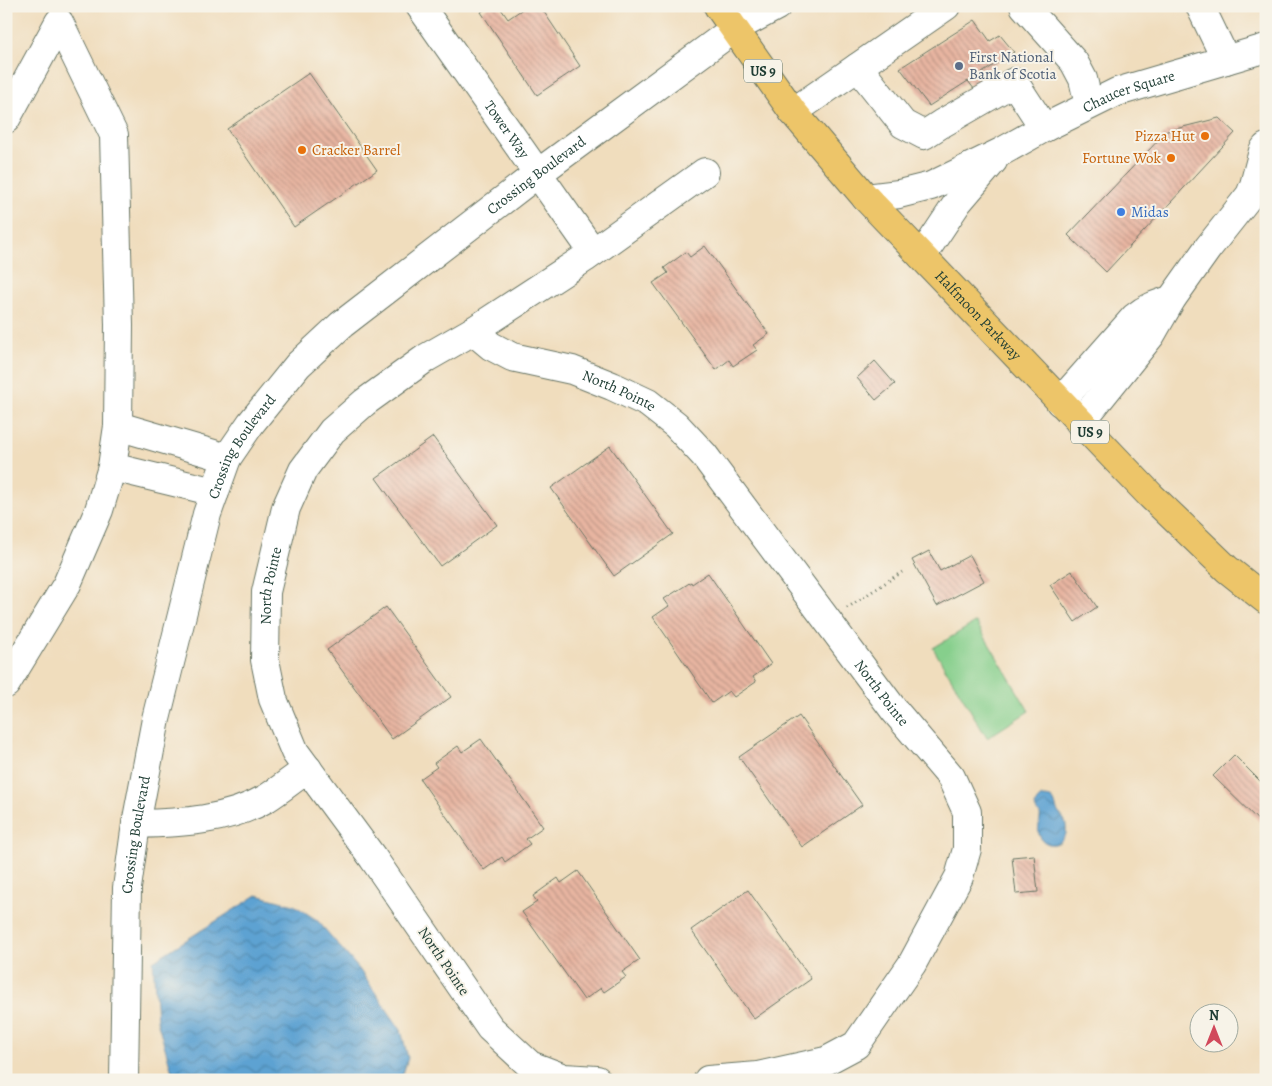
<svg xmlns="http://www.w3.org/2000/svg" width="1272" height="1086" font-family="Alegreya,serif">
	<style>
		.pitch { fill: #86cf8c; stroke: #528660 }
		.water { fill: url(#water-waves); stroke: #3e7083 }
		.building { fill: url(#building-back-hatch) }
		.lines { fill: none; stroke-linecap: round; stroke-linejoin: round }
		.minor-casing { stroke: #687564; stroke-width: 30 }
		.major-casing { stroke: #687564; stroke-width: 30 }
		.path { stroke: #687564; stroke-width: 3; stroke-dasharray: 1 4; stroke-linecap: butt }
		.minor { stroke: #fff; stroke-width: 28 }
		.major { stroke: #edc569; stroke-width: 28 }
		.service-dot { fill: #5c6f8a; stroke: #f7f3e8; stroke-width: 2 }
		.food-dot { fill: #e8710a; stroke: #f7f3e8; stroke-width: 2 }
		.shop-dot { fill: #3f7fe0; stroke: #f7f3e8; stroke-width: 2 }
		.labels { text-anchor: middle; stroke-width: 4; stroke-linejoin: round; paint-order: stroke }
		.shield { fill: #f7f3e8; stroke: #60746a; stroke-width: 1 }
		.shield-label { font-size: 14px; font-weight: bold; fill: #1f3d34 }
		.service-label { font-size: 15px; fill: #4e5e75; stroke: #f7f3e8; text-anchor: start }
		.street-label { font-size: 15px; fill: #1f3d34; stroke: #f7f3e8 }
		.food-label { font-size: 15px; fill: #c56008; stroke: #f7f3e8; text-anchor: end }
		.shop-label { font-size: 15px; fill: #366cbe; stroke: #f7f3e8; text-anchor: start }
	</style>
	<defs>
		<pattern id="water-waves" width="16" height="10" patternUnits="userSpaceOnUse" patternTransform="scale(1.25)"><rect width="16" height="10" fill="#5da2d2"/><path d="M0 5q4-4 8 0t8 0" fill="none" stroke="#4c85ab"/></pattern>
		<pattern id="building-back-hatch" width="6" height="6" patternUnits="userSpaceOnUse" patternTransform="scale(1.25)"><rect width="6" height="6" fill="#e8b5a1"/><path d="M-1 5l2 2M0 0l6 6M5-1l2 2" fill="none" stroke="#bb9484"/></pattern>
	</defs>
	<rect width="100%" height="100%" fill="#f7f3e8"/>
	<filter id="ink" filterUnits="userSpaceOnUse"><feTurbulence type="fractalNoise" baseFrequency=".02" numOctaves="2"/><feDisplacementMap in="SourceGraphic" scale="10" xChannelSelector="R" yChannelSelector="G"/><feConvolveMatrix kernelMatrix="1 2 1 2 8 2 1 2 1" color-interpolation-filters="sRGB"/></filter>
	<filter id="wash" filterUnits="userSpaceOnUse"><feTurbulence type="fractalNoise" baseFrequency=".0096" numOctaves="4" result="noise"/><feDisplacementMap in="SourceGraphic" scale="20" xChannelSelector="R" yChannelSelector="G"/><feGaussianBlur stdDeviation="1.12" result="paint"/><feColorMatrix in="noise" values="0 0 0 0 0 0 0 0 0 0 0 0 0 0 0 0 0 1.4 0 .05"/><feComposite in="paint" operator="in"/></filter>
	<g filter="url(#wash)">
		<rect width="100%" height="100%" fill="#f0ddbd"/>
		<path class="pitch" d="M976 622 1029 711 987 738 933 648Z"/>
		<path class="water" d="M1042 797C1057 797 1053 802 1058 812 1059 814 1062 816 1063 818 1067 823 1066 829 1066 834 1064 837 1061 842 1058 843 1050 847 1041 842 1039 834 1037 827 1041 821 1040 814 1032 809 1035 801 1042 797Z
			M257 895 294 905 317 920 359 969 401 1030 408 1058 401 1080H175L174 1079 157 1020 153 961Z"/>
		<g id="blocks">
			<path class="building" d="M489 6H499L508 19 527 6H540L580 66 537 95 481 12Z
				M975 20 990 41 1000 35 1014 52 982 73 1002 97 987 106 968 81 929 106 900 68Z
				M309 73 377 170 294 227 227 129Z
				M1219 118 1235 133 1106 272 1068 235 1167 131Z
				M705 246 769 334 753 345 757 350 733 366 729 360 716 370 653 283 668 273 664 268 686 252 690 257Z
				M875 361 895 384 876 400 857 378Z
				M433 437 497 525 440 566 376 478Z
				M610 446 673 534 614 576 551 488Z
				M929 551 940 571 970 555 984 581 937 606 912 560Z
				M1072 571 1097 607 1075 622 1050 585Z
				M708 573 771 664 753 677 756 682 734 697 729 691 712 703 653 617 669 606 664 599 691 582 692 584Z
				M386 607 451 697 392 739 327 650Z
				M799 716 862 805 802 847 739 757Z
				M481 739 543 827 526 839 530 844 505 862 502 857 484 870 420 779 437 767 434 763 458 746 462 752Z
				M1234 755 1266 787V828L1213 776Z
				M1034 855 1038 892 1016 894 1012 857Z
				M578 871 640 960 622 972 626 977 604 992 601 988 584 1000 522 912 537 902 533 896 558 878 561 883Z
				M748 890 811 979 754 1019 691 930Z"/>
		</g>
	</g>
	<g filter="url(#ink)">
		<use href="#blocks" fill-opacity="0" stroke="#687564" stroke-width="1"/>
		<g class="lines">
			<g class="minor-casing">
				<g id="minor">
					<path id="s1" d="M420 6 593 252"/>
					<path d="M1024 6 1074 62 1083 79 1089 105"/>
					<path d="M1200 6 1226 60"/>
					<path d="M858 67 903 124 924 135 941 124 1014 82 1044 128"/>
					<path d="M793 112 946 6"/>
					<path d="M6 119 59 22 114 135 119 325 118 426 112 467 99 510 67 584 6 684"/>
					<path id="s2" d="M866 198 899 194 931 186 1001 152 1044 128 1117 92 1266 48"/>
					<path d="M922 256 958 202 993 161"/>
					<path id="s3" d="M473 331 491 346 512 357 572 370 612 386 648 403 676 425 704 455 894 710 951 777 967 812V849L959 877 912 964 856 1045 826 1061 758 1076 708 1080"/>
					<path d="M1060 402 1135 317C1146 308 1157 304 1171 300"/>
					<path d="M1080 423 1151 335 1171 300 1208 248 1250 195 1254 185 1263 151 1266 147"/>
					<path d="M118 426 227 458"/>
					<path d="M112 467 215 492"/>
					<path d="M136 824C180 823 228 821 267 798 281 789 294 778 308 769"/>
					<path id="s4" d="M124 1080 127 888 136 824 156 719 207 514 227 458 251 423 298 365 341 325 537 174 734 29 777 6"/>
					<path id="s5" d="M597 1080 564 1078 530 1065 490 1028 373 858 295 752 273 699 265 660 266 592 286 508 303 470 332 431 365 402 426 358 473 331 585 258 705 172"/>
				</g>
			</g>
			<g class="major-casing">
				<g id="major">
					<path id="s6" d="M718 6 793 112 866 198 1151 496 1227 569 1266 600"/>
				</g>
			</g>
			<path class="path" d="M847 608 902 572"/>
			<use href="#minor" class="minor"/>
			<use href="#major" class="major"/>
		</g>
	</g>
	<circle class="service-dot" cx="959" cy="66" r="5"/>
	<g class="food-dot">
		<circle cx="1205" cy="136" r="5"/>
		<circle cx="302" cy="150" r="5"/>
		<circle cx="1171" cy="158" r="5"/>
	</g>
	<circle class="shop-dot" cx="1121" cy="212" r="5"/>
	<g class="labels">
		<g class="shield">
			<rect x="744" y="59.5" width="38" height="23" rx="4"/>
			<rect x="1071" y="420.5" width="38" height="23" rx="4"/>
		</g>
		<g class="shield-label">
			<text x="763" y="76">US 9</text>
			<text x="1090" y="437">US 9</text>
		</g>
		<g class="service-label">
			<text x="969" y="62">First National<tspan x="969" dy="17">Bank of Scotia</tspan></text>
		</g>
		<g class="street-label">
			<text dy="5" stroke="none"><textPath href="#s2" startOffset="286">Chaucer Square</textPath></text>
			<text dy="5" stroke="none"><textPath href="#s1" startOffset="151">Tower Way</textPath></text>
			<text dy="5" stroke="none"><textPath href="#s4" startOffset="1056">Crossing Boulevard</textPath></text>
			<text dy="5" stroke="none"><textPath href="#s6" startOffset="405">Halfmoon Parkway</textPath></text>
			<text dy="5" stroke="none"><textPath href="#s3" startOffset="160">North Pointe</textPath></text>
			<text dy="5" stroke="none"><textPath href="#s4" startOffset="651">Crossing Boulevard</textPath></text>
			<text dy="5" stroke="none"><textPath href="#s5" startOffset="634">North Pointe</textPath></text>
			<text dy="5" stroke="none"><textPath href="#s3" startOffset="565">North Pointe</textPath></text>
			<text dy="5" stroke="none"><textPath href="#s4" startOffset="246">Crossing Boulevard</textPath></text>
			<text transform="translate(444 961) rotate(56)" y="5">North Pointe</text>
		</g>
		<g class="food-label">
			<text x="1195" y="141">Pizza Hut</text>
			<text x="312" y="155" text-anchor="start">Cracker Barrel</text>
			<text x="1161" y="163">Fortune Wok</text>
		</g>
		<g class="shop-label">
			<text x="1131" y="217">Midas</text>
		</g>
	</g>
	<rect width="1272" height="1086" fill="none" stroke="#f7f3e8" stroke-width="25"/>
	<g transform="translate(1214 1028)"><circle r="24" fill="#f7f3e8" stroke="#a1aaa0"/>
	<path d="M0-4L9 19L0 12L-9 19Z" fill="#d1495b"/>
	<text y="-8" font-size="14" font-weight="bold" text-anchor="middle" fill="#1f3d34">N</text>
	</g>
</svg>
